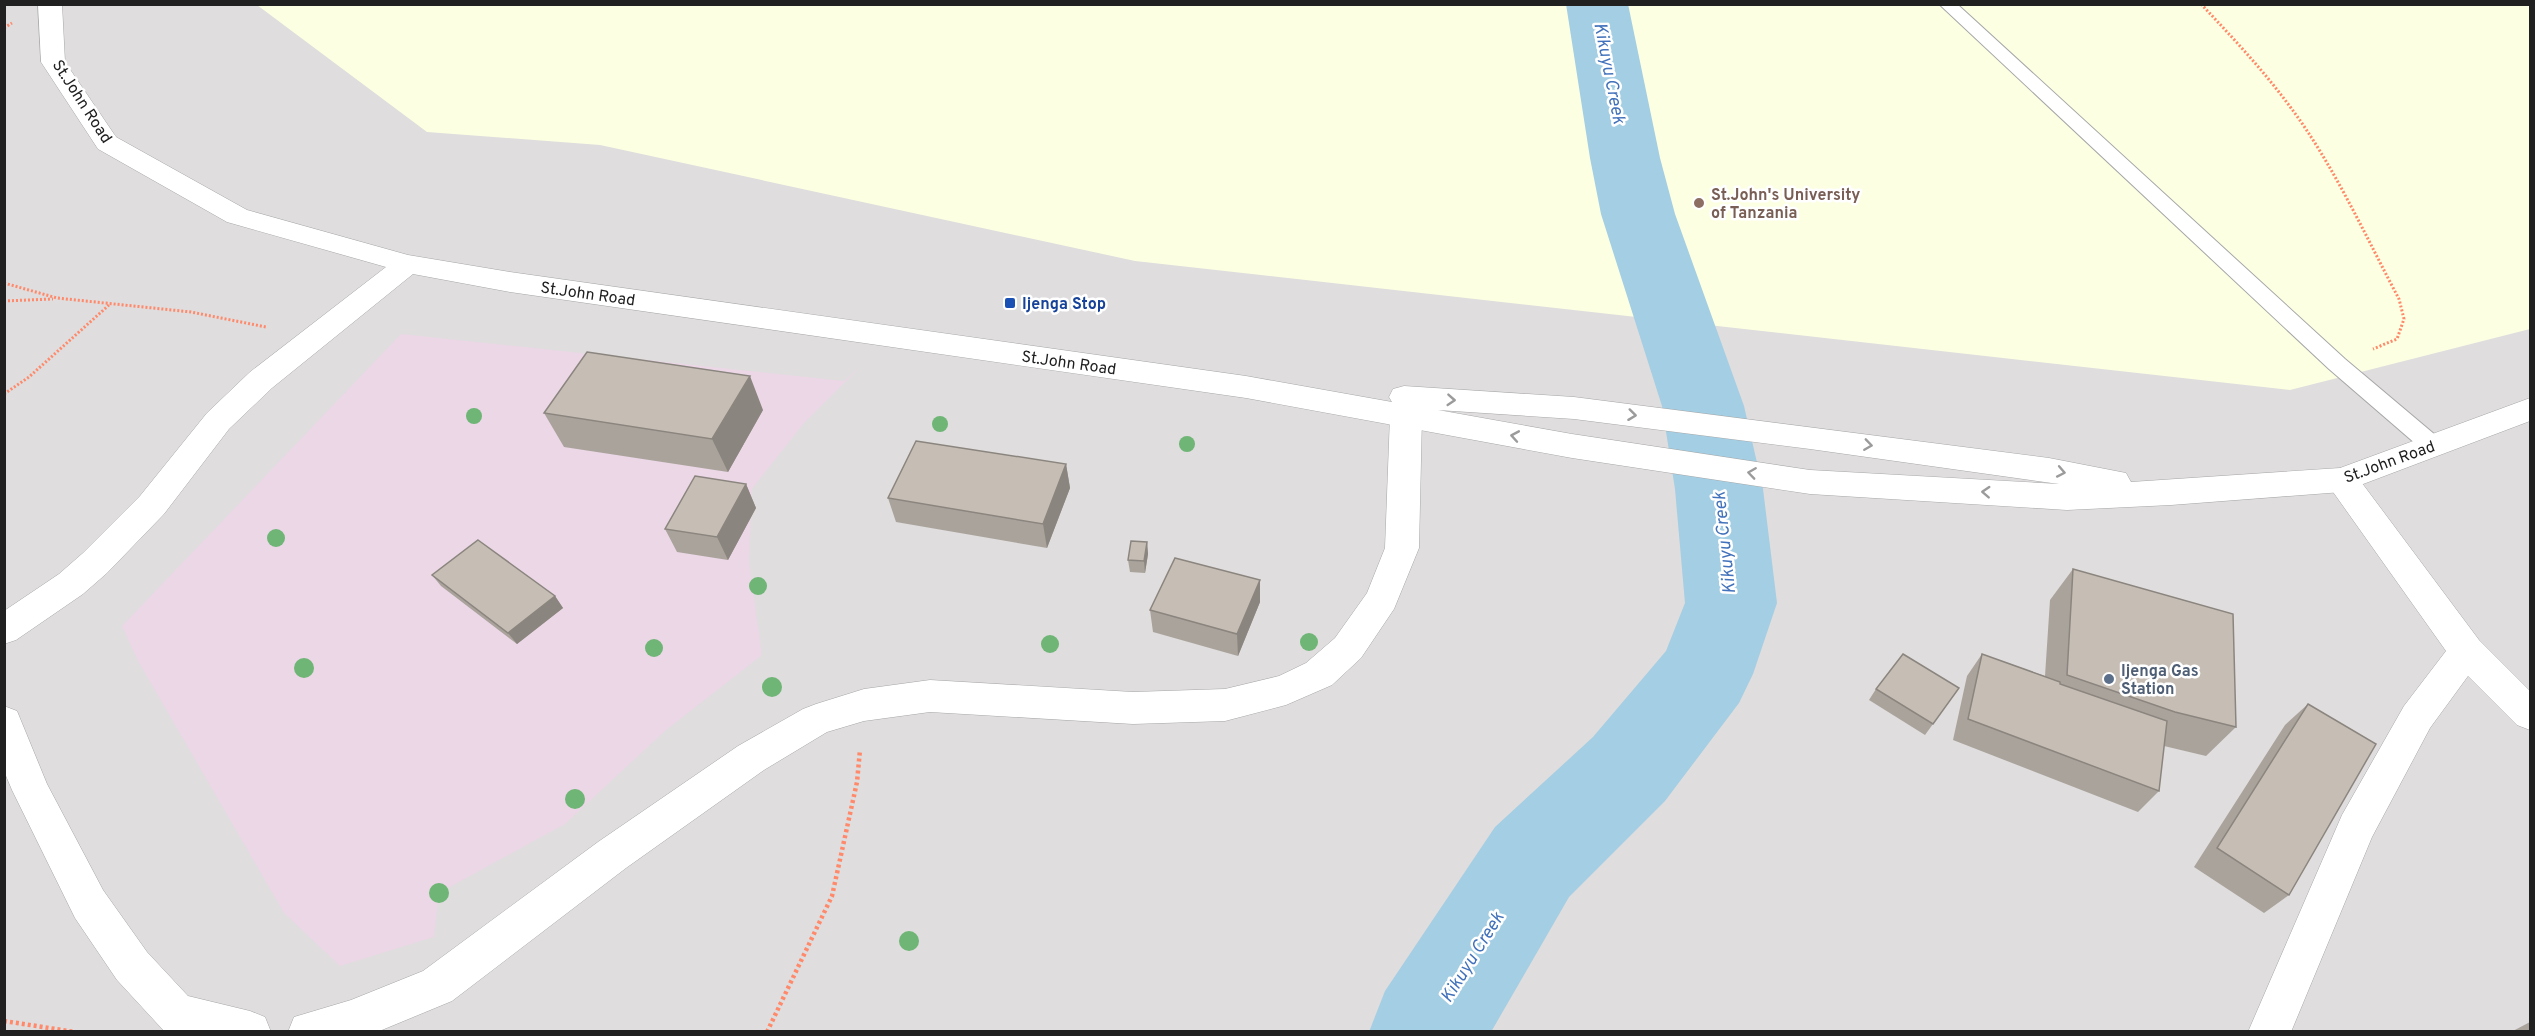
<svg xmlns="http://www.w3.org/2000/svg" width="2535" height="1036" font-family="Overpass,sans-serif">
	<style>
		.residential { fill: #dfdddd }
		.industrial { fill: #ebd7e6 }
		.education { fill: #fcffe2 }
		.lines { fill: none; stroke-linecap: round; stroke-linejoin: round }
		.river { fill: #a3cee3; fill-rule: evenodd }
		.service-casing { stroke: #a7a7a7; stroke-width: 2 }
		.minor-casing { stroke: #a7a7a7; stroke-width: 1 }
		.tertiary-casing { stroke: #a7a7a7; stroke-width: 1 }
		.path-far1 { stroke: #ff896a; stroke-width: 3; stroke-dasharray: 2 2; stroke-linecap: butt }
		.path { stroke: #ff896a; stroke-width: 4.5; stroke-dasharray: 3 3; stroke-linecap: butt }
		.service { fill: #fff; fill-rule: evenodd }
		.minor { fill: #fff; fill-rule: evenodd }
		.tertiary { fill: #fff; fill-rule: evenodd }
		.tree { fill: #6eb576 }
		.wall { fill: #aaa39c }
		.shaded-wall { fill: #8b857f }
		.building { fill: #c6beb5; stroke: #8b857f; stroke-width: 1.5 }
		.oneway { stroke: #9b9b9b }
		.education-dot { fill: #8d6e63; stroke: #fff; stroke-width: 2 }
		.transit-dot { fill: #1a4fb4; stroke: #fff; stroke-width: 2 }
		.service-dot { fill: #5c6f8a; stroke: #fff; stroke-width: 2 }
		.labels { text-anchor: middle; stroke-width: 5; stroke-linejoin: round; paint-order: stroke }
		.street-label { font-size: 16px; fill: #202020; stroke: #fff }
		.education-label { font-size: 16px; font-weight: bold; fill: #785e54; stroke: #fff; text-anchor: start }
		.transit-label { font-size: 16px; font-weight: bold; fill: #164399; stroke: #fff; text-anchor: start }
		.service-label { font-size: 16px; font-weight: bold; fill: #4e5e75; stroke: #fff; text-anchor: start }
		.water-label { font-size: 18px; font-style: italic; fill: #4272bb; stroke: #fff }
	</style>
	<rect width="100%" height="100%" fill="#f2efe6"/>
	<path class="residential" d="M5 5H2530V1031H5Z"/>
	<path class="industrial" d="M401 334 844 381 862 365 804 423 752 489 749 561 762 655 665 731 565 824 439 893 434 937 340 966 284 913 138 661 122 626Z"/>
	<path class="education" d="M257 5H2530V329L2290 390 1135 261 600 145 427 132Z"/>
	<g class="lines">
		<path class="river" d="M1566 4H1628L1660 158 1675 214 1744 406 1763 489 1777 603 1753 674 1739 703 1665 801 1569 897 1491 1032H1369L1385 991 1495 827 1593 737 1666 651 1685 603 1675 489 1662 406 1601 214 1590 158Z"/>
		<g class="service-casing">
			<path id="service" d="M1939 4H1957L2345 359 2440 439 2443 445 2440 451 2432 454 2424 451 2329 369Z"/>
		</g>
		<g class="minor-casing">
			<path id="minor" d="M1406 405 1417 408 1422 416 1419 548 1394 609 1361 658 1332 685 1286 705 1225 721 1133 724 930 712 864 721 827 732 764 770 626 868 452 1001 377 1032H288L294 1017 351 1000 423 971 598 842 738 746 803 709 816 704 864 689 930 680 1133 692 1225 689 1279 676 1306 663 1335 638 1367 593 1385 548 1390 416 1395 408Z
				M2342 468 2353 471 2479 640 2530 691V730L2517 725 2468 676 2430 728 2372 837 2291 1032H2248L2342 815 2404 706 2446 651 2331 489 2326 480 2331 471Z
				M4 706 17 711 47 784 103 890 147 952 188 996 250 1011 265 1017 271 1032H165L117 980 75 918 12 790 4 771Z"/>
		</g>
		<g class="tertiary-casing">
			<path id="tertiary" d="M38 4H62L65 62 116 137 247 210 408 255 510 272 1246 376 1392 402 1389 397 1393 389 1404 386 1574 397 2049 458 2126 473 2131 482 2340 468 2530 398V421L2342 492 2171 505 2067 510 1810 494 1572 458 1246 398 510 292 413 274 272 388 229 429 164 514 107 573 83 594 16 640 4 644V611L59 574 83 553 140 496 207 413 250 372 386 267 227 222 98 149 41 62ZM1438 410 1574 419 1810 449 2059 484 1810 470 1572 434Z"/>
		</g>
		<path class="path-far1" d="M2201 4C2232 37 2264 71 2291 108 2333 164 2366 237 2399 299L2404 319 2397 339 2373 349
			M4 28 12 23
			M4 283 57 298 191 312 266 327
			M4 301 53 299
			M4 394 29 377 109 305"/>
		<path class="path" d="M4 1021 75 1032
			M767 1032 832 896 857 782 860 750"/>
		<use href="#service" class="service"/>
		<use href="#minor" class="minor"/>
		<use href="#tertiary" class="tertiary"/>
	</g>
	<g class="tree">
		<circle cx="474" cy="416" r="8"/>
		<circle cx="940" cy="424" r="8"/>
		<circle cx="1187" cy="444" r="8"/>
		<circle cx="276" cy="538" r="9"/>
		<circle cx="758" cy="586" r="9"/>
		<circle cx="1309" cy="642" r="9"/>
		<circle cx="1050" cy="644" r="9"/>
		<circle cx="654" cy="648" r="9"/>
		<circle cx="304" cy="668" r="10"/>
		<circle cx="772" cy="687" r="10"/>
		<circle cx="575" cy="799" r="10"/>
		<circle cx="439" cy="893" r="10"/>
		<circle cx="909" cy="941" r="10"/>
	</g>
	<path class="wall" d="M763 410 728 472 564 447 544 413Z
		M1066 464 1070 488 1047 548 896 522 888 498Z
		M746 484 756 508 728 560 677 552 665 529Z
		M1147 542 1148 554 1145 573 1130 572 1128 560Z
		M2073 569 2236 727 2206 756 2164 746 2159 791 2138 812 1953 740 1967 676 1982 654 2045 676 2050 600Z
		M432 575 555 596 563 608 517 644 441 586Z
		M1260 580V602L1238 656 1153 632 1150 610Z
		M1959 688 1925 735 1869 700 1876 689Z
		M2308 704 2289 895 2264 913 2194 867 2285 725Z
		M2530 1022V1032H2511Z"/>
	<path class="shaded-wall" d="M750 376 763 410 728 472 712 439Z
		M1066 464 1070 488 1047 548 1043 524Z
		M746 484 756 508 728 560 717 537Z
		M1147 542 1148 554 1145 573 1144 561Z
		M1260 580V602L1238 656 1237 634Z
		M555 596 563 608 517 644 508 633Z"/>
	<path class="building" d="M587 352 750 376 712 439 544 413Z
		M916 441 1066 464 1043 524 888 498Z
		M695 476 746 484 717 537 665 529Z
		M478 540 555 596 508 633 432 575Z
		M1131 541 1147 542 1144 561 1128 560Z
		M1175 558 1260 580 1237 634 1150 610Z
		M2073 569 2233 614 2236 727 2175 712 2067 675Z
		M1903 654 1959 688 1933 724 1876 689Z
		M1982 654 2060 682V684L2167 721 2159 791 1968 719Z
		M2308 704 2376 744 2289 895 2217 848Z"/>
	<defs><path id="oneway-chevron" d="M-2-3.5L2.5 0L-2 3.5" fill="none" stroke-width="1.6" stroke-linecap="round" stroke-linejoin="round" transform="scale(1.5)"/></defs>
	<g class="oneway">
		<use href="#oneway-chevron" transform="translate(1451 400) rotate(4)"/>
		<use href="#oneway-chevron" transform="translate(1632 415) rotate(7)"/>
		<use href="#oneway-chevron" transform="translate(1515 436) rotate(-170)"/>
		<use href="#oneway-chevron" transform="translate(1868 445) rotate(8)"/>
		<use href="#oneway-chevron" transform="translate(2061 472) rotate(11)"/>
		<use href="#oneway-chevron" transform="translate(1752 473) rotate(-172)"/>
		<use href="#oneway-chevron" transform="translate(1986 492) rotate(-177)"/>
	</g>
	<circle class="education-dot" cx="1699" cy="203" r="6"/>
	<rect class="transit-dot" x="1004" y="297" width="12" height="12" rx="3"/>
	<circle class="service-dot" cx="2109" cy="679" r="6"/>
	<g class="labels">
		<g class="street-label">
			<text transform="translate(83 101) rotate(57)" y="6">St.John Road</text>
			<text transform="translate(588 293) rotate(8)" y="6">St.John Road</text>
			<text transform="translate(1069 362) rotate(8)" y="6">St.John Road</text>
			<text transform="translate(2389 461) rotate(-20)" y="6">St.John Road</text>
		</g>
		<g class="education-label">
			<text x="1711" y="200">St.John's University<tspan x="1711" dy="18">of Tanzania</tspan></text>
		</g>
		<g class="transit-label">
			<text x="1022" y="309">Ijenga Stop</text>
		</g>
		<g class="service-label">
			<text x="2121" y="676">Ijenga Gas<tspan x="2121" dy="18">Station</tspan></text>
		</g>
		<g class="water-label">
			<text transform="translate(1610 73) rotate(79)" y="6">Kikuyu Creek</text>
			<text transform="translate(1724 543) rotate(-96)" y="6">Kikuyu Creek</text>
			<text transform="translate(1472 957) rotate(-58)" y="6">Kikuyu Creek</text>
		</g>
	</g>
	<rect width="2535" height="1036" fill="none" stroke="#202020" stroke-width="12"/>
</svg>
